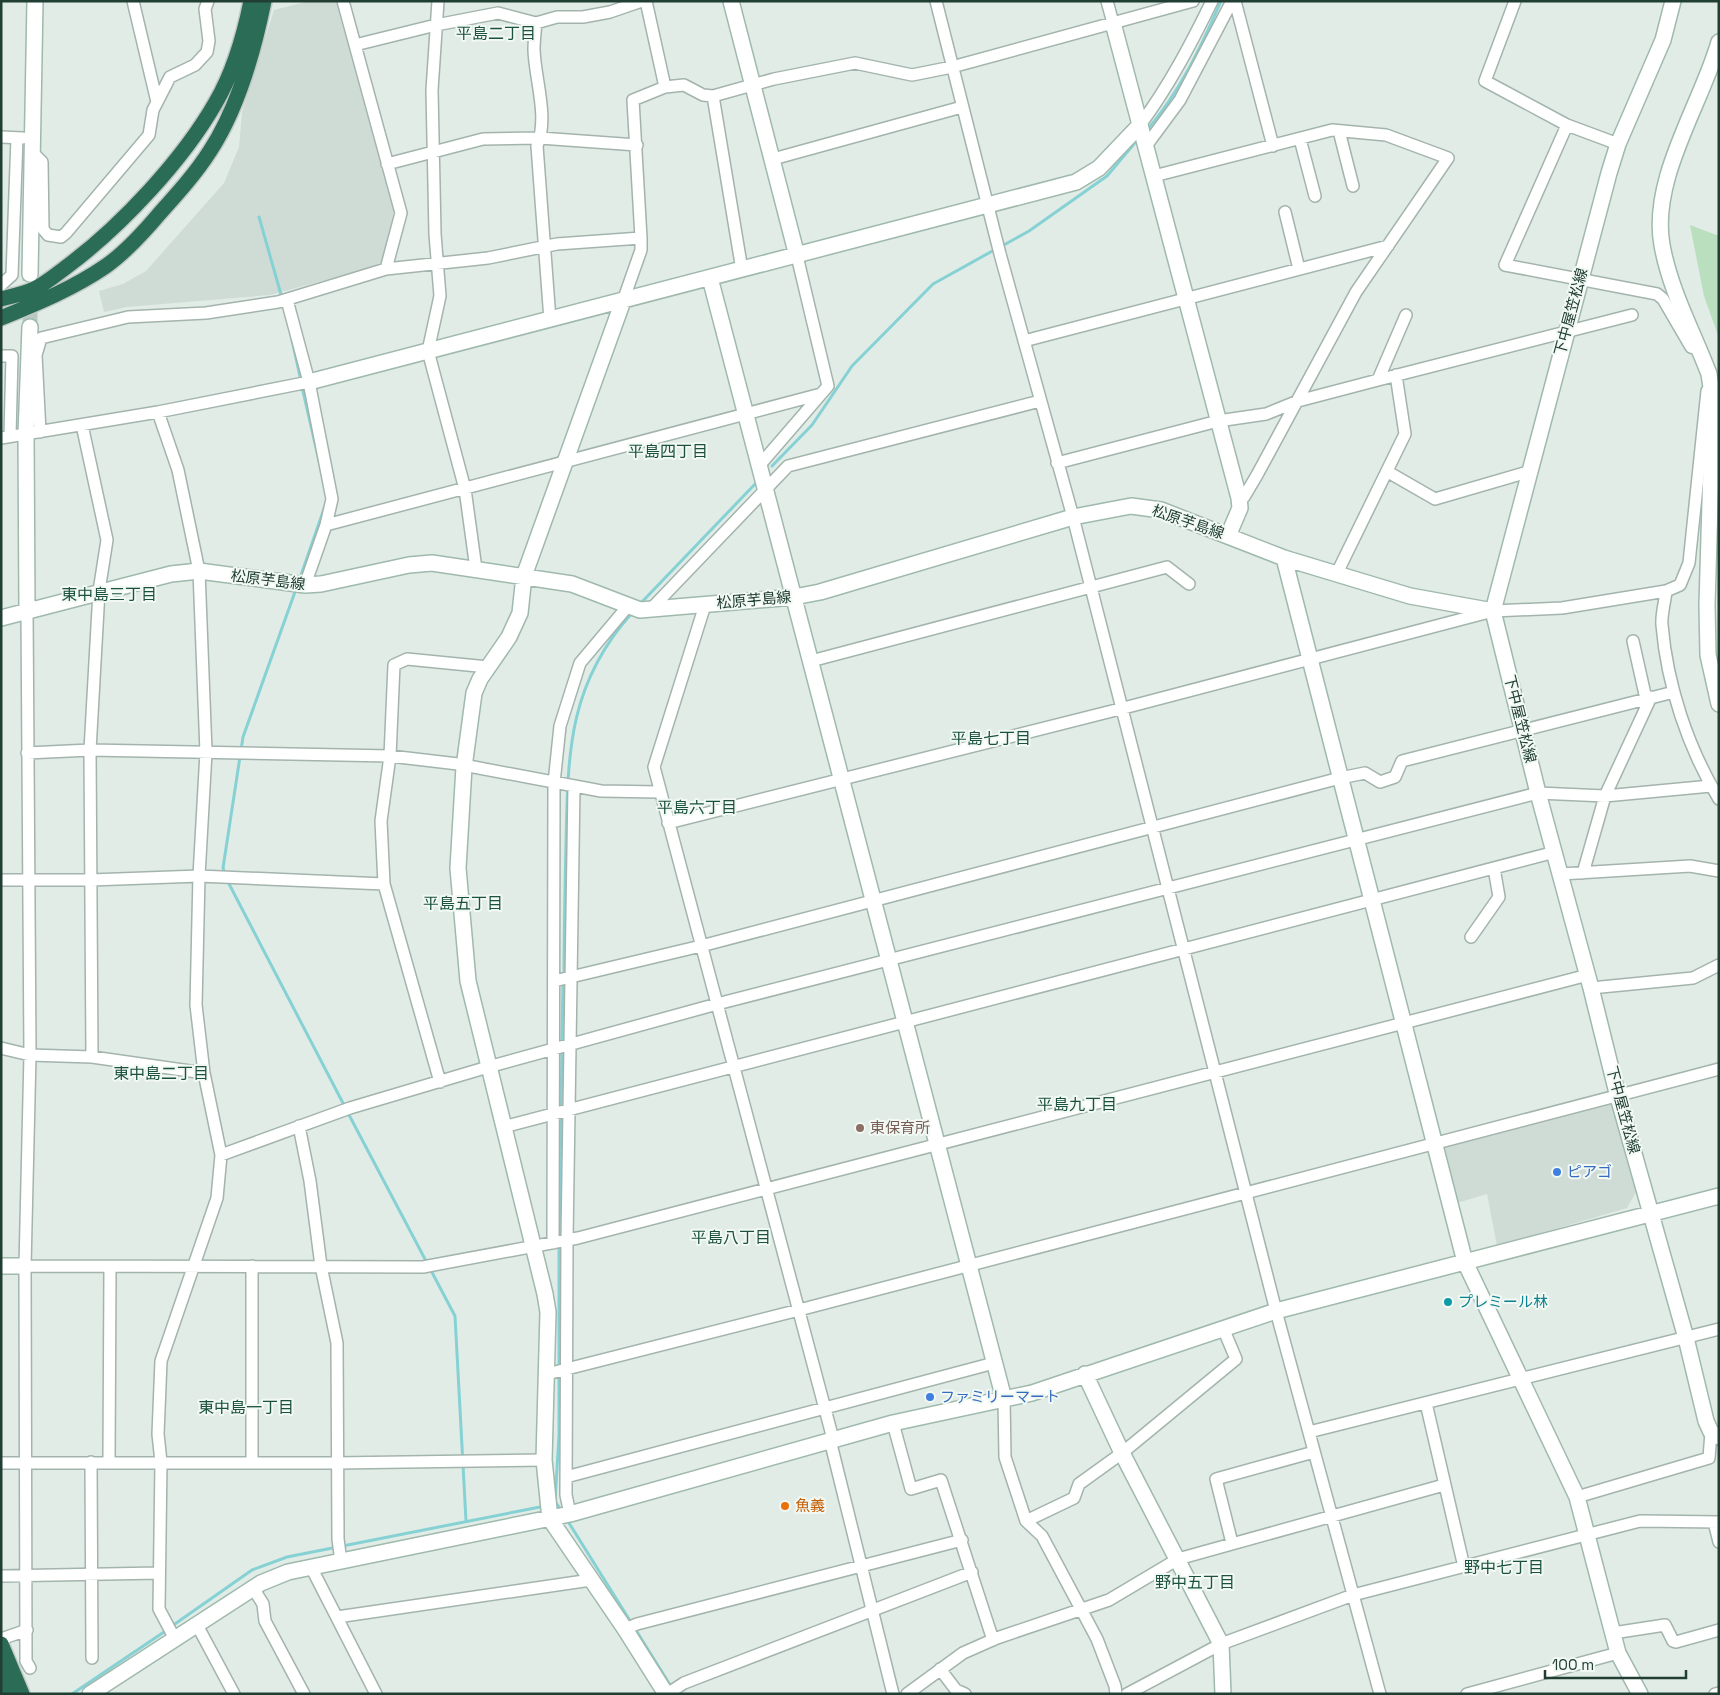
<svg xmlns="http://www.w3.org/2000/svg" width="1720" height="1695" font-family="'Space Grotesk','Noto Sans JP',sans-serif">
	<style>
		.built { fill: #cfdcd5 }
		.green { fill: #b9dfbf }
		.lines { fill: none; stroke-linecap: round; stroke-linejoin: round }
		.stream { stroke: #86d1d4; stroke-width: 3 }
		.secondary-tunnel { stroke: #bac9c2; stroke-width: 15; stroke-dasharray: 15 8; stroke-linecap: butt }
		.street-casing { stroke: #a3b4ad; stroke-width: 14 }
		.secondary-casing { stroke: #9fb9ad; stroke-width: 18 }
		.highway-casing { stroke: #c1c9c6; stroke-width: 18 }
		.street { stroke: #fff; stroke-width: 11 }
		.secondary { stroke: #fff; stroke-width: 15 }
		.highway { stroke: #2b6c57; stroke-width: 15 }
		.education-dot { fill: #8d6e63; stroke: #f2f9f4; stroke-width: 2 }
		.shop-dot { fill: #3f7fe0; stroke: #f2f9f4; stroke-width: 2 }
		.culture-dot { fill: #0f9aa8; stroke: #f2f9f4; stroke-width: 2 }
		.food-dot { fill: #e8710a; stroke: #f2f9f4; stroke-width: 2 }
		.labels { text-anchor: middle; stroke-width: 4; stroke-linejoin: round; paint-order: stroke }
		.street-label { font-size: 15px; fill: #203e33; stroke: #f2f9f4 }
		.education-label { font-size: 15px; fill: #785e54; stroke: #f2f9f4; text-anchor: start }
		.shop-label { font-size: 15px; fill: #366cbe; stroke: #f2f9f4; text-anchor: start }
		.culture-label { font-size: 15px; fill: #0d838f; stroke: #f2f9f4; text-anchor: start }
		.food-label { font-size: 15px; fill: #c56008; stroke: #f2f9f4; text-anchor: start }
		.neighbourhood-label { font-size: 16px; fill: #1b513e; stroke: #f2f9f4 }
	</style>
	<rect width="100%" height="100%" fill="#e1ece6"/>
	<path class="built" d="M309 1H336L394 211 381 265 270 295 127 307 104 312 99 291 123 284 146 271 224 183 239 147 242 112 274 10Z
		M1610 1101 1614 1104 1636 1192 1627 1208 1497 1246 1487 1194 1457 1203 1443 1147 1445 1144Z"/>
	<path class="green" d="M1690 225 1719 236V338L1704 296Z"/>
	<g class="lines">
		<path class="stream" d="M1147 130C1180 92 1201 47 1221 1
			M259 217 282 298
			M1002 246 1029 231 1107 176 1139 138
			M292 340 301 381
			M302 387 319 461
			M772 466 812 425 852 366 933 284 996 249
			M299 581 325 506
			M639 605 757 482
			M225 874 223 868 243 737 296 589
			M227 880 345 1107
			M564 975C564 931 565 887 566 843 568 753 568 684 632 613
			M562 1043 563 982
			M561 1108 562 1049
			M348 1113 455 1316 466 1521
			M559 1238 561 1114
			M559 1368V1244
			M559 1507 555 1502 559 1435V1374
			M569 1523 672 1688
			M172 1626 252 1570 287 1557 545 1506
			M72 1694 167 1630"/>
		<path class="secondary-tunnel" d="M30 327V274"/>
		<g class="street-casing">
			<path id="street" d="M133 1 157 102
				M438 1 432 90 435 234 440 296 428 351 465 489 476 569
				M646 1 665 87
				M936 1 1000 254 1073 517 1276 1311 1380 1694
				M1107 1 1113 23
				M1235 1 1273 146
				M1515 1 1485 81 1567 125 1618 144
				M536 23C535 32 534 41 534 50 535 80 549 117 537 146L550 320
				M355 45 436 25 498 13 536 23 557 17H583L610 12 642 1
				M713 96 742 270
				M1140 125C1169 86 1191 44 1212 1
				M1567 125 1505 265 1657 294 1663 299 1691 347 1697 349
				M1339 131 1353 186
				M1 137 23 138
				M1300 139 1315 196
				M1146 146 1180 100 1232 1
				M32 152 42 162 43 229 48 235 61 237 66 233 149 135 153 110 170 77 195 65 207 52 209 41 205 9 208 1
				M773 159 962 107
				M387 164 483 139 540 138 637 145
				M1154 176 1332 130 1386 135 1448 158 1356 292 1257 475 1244 497 1239 498
				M1285 212 1299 269
				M386 269 488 258 557 244 641 238
				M1 285 12 275 17 138
				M287 300 309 382 332 499 326 525 305 585
				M623 301 641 250V238L633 100 665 87 684 85 703 95 713 96 774 79 855 63 912 75 952 67 1193 1
				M1024 341 1388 246
				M1 356H12L10 436
				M1378 380 1406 315
				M158 412 178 470 199 571 206 752 199 876 196 1005 204 1073 221 1155 217 1198 161 1361 158 1434 161 1462 159 1609 175 1639
				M82 425 107 540 99 591 90 750 92 1057
				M40 432 36 355 41 338 128 317 206 313 278 302 386 269 401 213 343 1
				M1 438 158 412 309 382
				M1057 463 1218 421 1266 414 1298 401 1378 380 1632 315
				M759 466 828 386 797 256
				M1388 472 1435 499 1528 472
				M326 525 821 394
				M1337 573 1405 434 1396 375
				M1666 591C1665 602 1661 615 1662 625 1667 685 1688 748 1719 799
				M705 605 654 767 833 1439
				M650 610 788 466 1040 401
				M27 611 30 1055 25 1266 26 1661 30 1668
				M1633 641 1646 699
				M811 661 1167 567 1189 584
				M27 753 90 750 390 756 458 764 601 791 659 792
				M668 823 1120 709 1493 611 1562 608 1666 591 1680 585 1689 563 1707 391
				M1583 873 1605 796 1651 697
				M1561 874 1690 866 1719 871
				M1 880H91L199 876 384 884
				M1471 937 1499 897 1494 868
				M554 981 701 946 1340 778 1365 773 1380 782 1395 777 1402 761 1674 692
				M1591 988 1693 978 1719 965
				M1 1048 30 1055 92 1057 204 1073
				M440 1082 384 884 381 821 390 756 394 665 407 659 488 667
				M299 1126 310 1181 321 1266 337 1343 338 1539 341 1562
				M503 1127 1555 852
				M221 1155 350 1108 488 1067 717 1004 1538 793 1605 796 1711 786
				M553 1243 554 783 560 726 580 663 628 606
				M25 1266 423 1267 578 1238 1588 975
				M252 1266V1463
				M547 1374 799 1310 1719 1069
				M1004 1399 1005 1457 1026 1521 1042 1536 1097 1639 1115 1686 1116 1694
				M1426 1403 1464 1567
				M893 1423 911 1489 941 1480 993 1640
				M1309 1432 1719 1329
				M830 1440 893 1694
				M91 1462 92 1658
				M109 1462 110 1268
				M1 1463H336L544 1460
				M566 1477 994 1363
				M1577 1497 1709 1458 1711 1432
				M570 1514 566 1495 567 1240 574 786
				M1026 1521 1074 1498 1079 1484 1122 1453 1236 1359 1223 1328
				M1714 1522 1719 1542
				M1232 1543 1216 1479 1314 1452
				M311 1567 376 1694
				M1 1576 159 1573
				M253 1588 263 1604 265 1621 304 1694
				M337 1617 591 1580
				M197 1625 234 1694
				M625 1629 637 1624 962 1540
				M1613 1633 1665 1625 1673 1641 1676 1642 1719 1630
				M1 1639 27 1630
				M940 1669 956 1690 965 1694
				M667 1694 684 1683 972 1572
				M907 1694 963 1653 997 1638 1109 1600 1178 1559 1444 1485
				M1127 1694 1221 1644 1353 1595 1640 1521 1719 1522
				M1467 1694 1618 1653
				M1715 1694 1719 1693"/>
		</g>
		<g class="secondary-casing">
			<path id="secondary" d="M731 1 797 256
				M1673 1 1663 40 1618 144 1609 173 1493 611 1538 793 1591 988 1618 1097 1686 1338 1706 1421 1711 1432 1719 1437
				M1113 23 1239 498 1240 508 1228 536
				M1719 42C1701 105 1650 179 1662 245 1670 290 1693 332 1709 374L1713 400 1707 605 1708 655 1719 704
				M30 274 35 1
				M710 278 1004 1399
				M623 301 524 576 520 613 509 637 480 679 474 693 464 767 458 868 468 981 545 1294 548 1312 544 1460 550 1519 625 1629 666 1694
				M309 382 1076 182 1099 168 1140 125
				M1284 558 1465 1262 1577 1497 1618 1653 1640 1694
				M27 611 26 434 30 327
				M1 618 171 574 199 571 305 585 321 584 409 565 432 563 572 584 640 610 794 597 820 592 1073 517 1131 506 1161 510 1284 558 1410 596 1493 611
				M1 1266H25
				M1085 1374 1122 1453 1221 1644 1223 1694
				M90 1694 261 1583 288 1572 570 1514 893 1423 1032 1393 1276 1311 1719 1196"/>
		</g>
		<g class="highway-casing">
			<path id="highway" d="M1 299C12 296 24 294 34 289 47 283 58 273 69 265 122 225 183 160 216 102 234 71 244 36 251 1
				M1 318C38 303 74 288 106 266 127 251 144 232 160 213 178 193 196 173 210 151 238 108 254 51 264 1
				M1 1644 22 1694
				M1 1674 10 1694"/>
		</g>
		<use href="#street" class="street"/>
		<use href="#secondary" class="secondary"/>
		<use href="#highway" class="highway"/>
	</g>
	<circle class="education-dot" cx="860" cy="1128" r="5"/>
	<g class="shop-dot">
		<circle cx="1557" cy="1172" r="5"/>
		<circle cx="930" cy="1397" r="5"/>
	</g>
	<circle class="culture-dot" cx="1448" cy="1302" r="5"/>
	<circle class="food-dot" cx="785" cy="1506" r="5"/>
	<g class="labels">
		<g class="street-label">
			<text transform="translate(1571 312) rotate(-75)" y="5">下中屋笠松線</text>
			<text transform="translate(1188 522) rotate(19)" y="5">松原芋島線</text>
			<text transform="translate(268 580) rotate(7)" y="5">松原芋島線</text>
			<text transform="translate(754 600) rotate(-5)" y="5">松原芋島線</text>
			<text transform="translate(1520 719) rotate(76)" y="5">下中屋笠松線</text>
			<text transform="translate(1623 1110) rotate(75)" y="5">下中屋笠松線</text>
		</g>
		<g class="education-label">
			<text x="870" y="1133">東保育所</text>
		</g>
		<g class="shop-label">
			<text x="1567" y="1177">ピアゴ</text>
			<text x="940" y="1402">ファミリーマート</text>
		</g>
		<g class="culture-label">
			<text x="1458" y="1307">プレミール林</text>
		</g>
		<g class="food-label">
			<text x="795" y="1511">魚義</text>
		</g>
		<g class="neighbourhood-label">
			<text x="496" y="39">平島二丁目</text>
			<text x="668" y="457">平島四丁目</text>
			<text x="109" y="600">東中島三丁目</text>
			<text x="991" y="744">平島七丁目</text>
			<text x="697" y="813">平島六丁目</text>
			<text x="463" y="909">平島五丁目</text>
			<text x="161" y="1079">東中島二丁目</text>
			<text x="1077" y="1110">平島九丁目</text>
			<text x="731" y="1243">平島八丁目</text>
			<text x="246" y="1413">東中島一丁目</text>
			<text x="1504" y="1573">野中七丁目</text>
			<text x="1195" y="1588">野中五丁目</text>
		</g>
	</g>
	<rect width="1720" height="1695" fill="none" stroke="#203e33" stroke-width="5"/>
	<path d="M1545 1670v8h141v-8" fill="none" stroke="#203e33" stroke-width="2.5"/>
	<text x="1552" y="1670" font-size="15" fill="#203e33" stroke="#f2f9f4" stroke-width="4" paint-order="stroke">100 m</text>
</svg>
